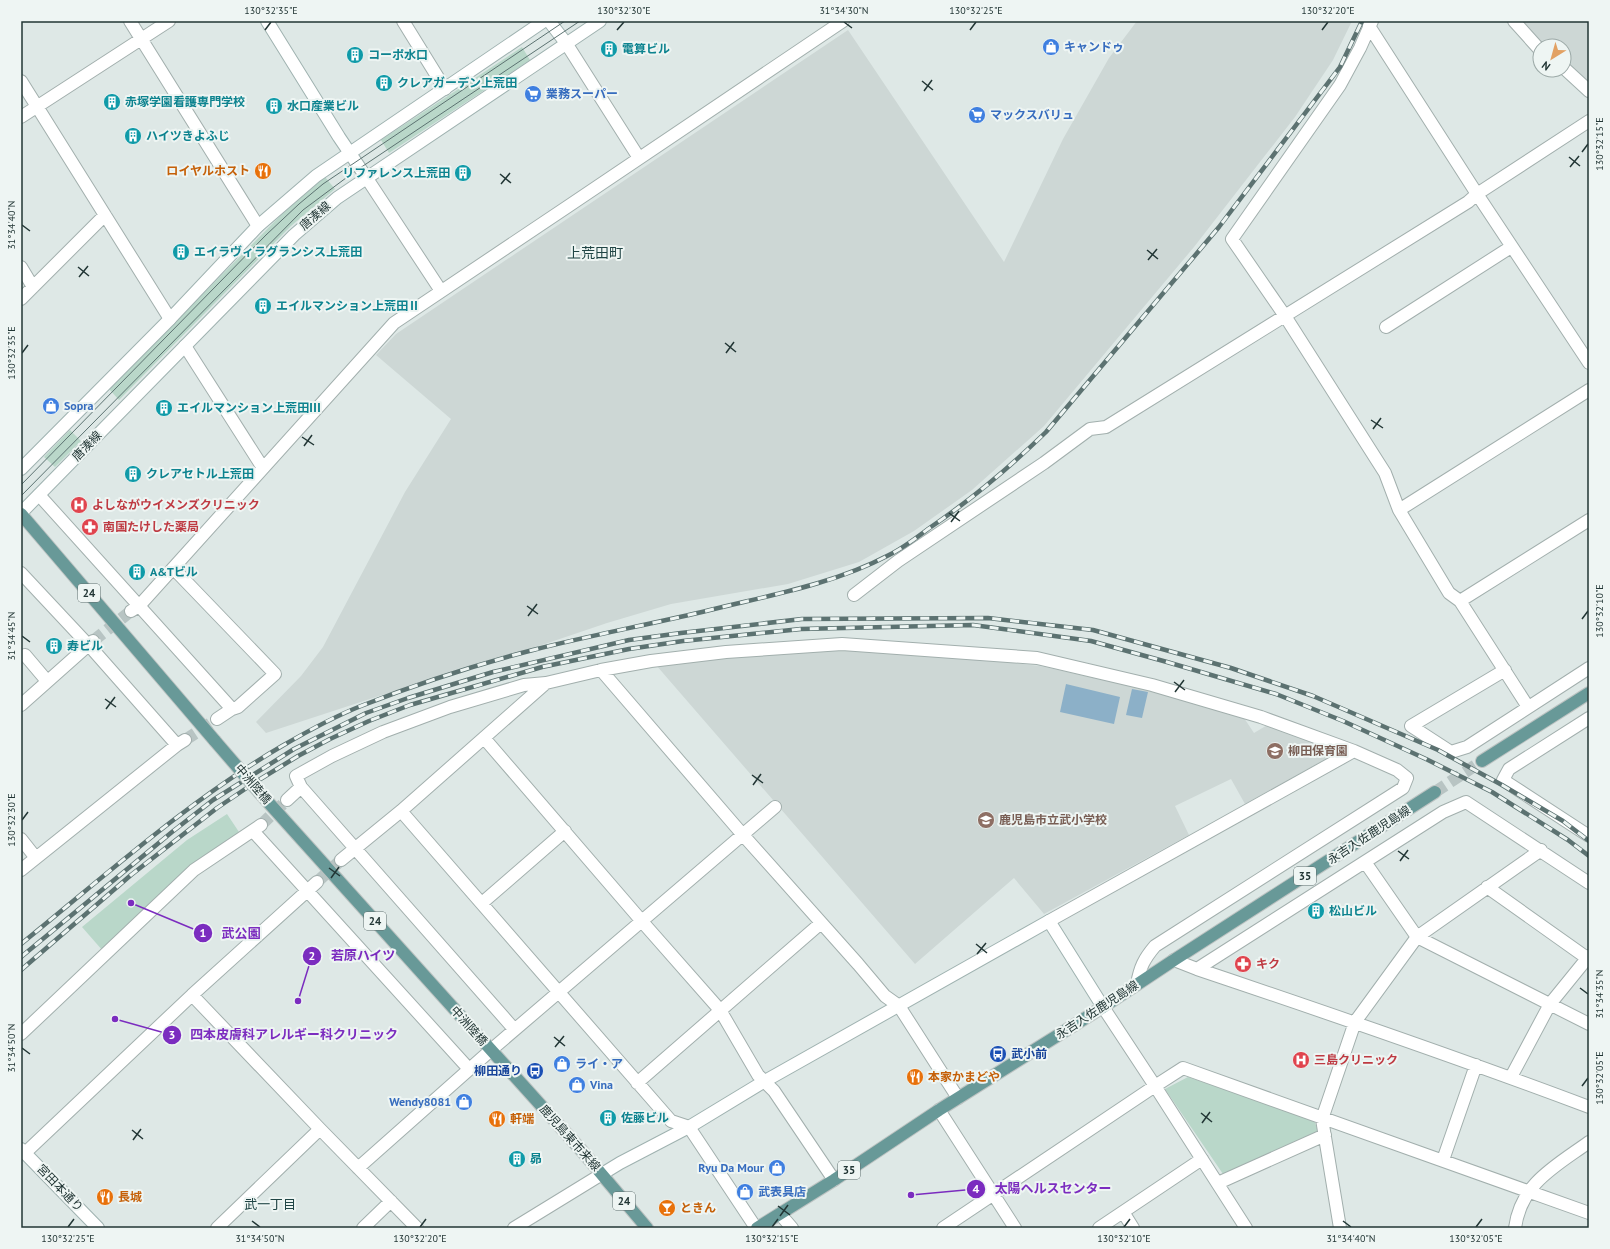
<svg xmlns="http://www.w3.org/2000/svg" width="1610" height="1249" font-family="'PT Sans','Noto Sans JP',sans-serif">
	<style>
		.built { fill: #cdd7d5 }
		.green { fill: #b9d7c9 }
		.water { fill: #8cb0c8 }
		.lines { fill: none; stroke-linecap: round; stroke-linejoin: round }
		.street-tunnel { stroke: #b8c4c3; stroke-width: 12; stroke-dasharray: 12 6; stroke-linecap: butt }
		.primary-tunnel { stroke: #b8c4c3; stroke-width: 12; stroke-dasharray: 12 6; stroke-linecap: butt }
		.street-casing { stroke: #a2afad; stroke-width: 14 }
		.secondary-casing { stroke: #9fb2b0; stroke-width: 14 }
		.primary-casing { stroke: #bdc3c2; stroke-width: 14 }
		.street { stroke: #fff; stroke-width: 12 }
		.secondary { stroke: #fff; stroke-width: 12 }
		.primary { stroke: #689998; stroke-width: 12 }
		.tram { stroke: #5c7271; stroke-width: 1 }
		.rail-casing { stroke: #5c7271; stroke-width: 4.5 }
		.rail { stroke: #eef5f3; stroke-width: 3; stroke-dasharray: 9; stroke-linecap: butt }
		.primary-bridge-casing { stroke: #bdc3c2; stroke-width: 14; stroke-linecap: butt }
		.primary-bridge { stroke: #689998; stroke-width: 12 }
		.ticks { fill: none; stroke: #223635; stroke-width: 1.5 }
		.labels { text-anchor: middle; stroke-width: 4; stroke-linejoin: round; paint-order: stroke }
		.shield { fill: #eef5f3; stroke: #5f6f6e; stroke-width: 1 }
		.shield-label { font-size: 11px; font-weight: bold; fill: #223635 }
		.shop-label { font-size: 12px; font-weight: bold; fill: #366cbe; stroke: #eef5f3; text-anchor: start }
		.culture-label { font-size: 12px; font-weight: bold; fill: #0d838f; stroke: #eef5f3; text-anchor: start }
		.food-label { font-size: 12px; font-weight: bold; fill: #c56008; stroke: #eef5f3; text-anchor: start }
		.street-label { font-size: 12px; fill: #223635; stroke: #eef5f3 }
		.health-label { font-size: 12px; font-weight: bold; fill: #be3a42; stroke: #eef5f3; text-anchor: start }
		.education-label { font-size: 12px; font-weight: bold; fill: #785e54; stroke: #eef5f3; text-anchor: start }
		.transit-label { font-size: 12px; font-weight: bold; fill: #164399; stroke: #eef5f3; text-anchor: start }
		.neighbourhood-label { font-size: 13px; fill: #204545; stroke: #eef5f3 }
		.quarter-label { font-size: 14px; fill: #204545; stroke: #eef5f3 }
		.leader { fill: none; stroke: #7b2cbf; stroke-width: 1.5 }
		.callout-dot { fill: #7b2cbf; stroke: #eef5f3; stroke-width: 1.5 }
		.mark-label { font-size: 12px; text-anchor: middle; font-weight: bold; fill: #fff }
		.callout-label { font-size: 13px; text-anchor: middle; font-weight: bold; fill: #7b2cbf; stroke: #eef5f3; stroke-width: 4; stroke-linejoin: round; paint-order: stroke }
		.neatline { fill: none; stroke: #223635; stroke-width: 1.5 }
		.ticks-label { font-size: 10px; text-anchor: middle; fill: #223635 }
	</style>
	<rect width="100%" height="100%" fill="#dee8e6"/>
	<path class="built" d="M1137 21H1352L1333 60 1295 117 1194 247 1044 426 972 490 914 531 859 562 788 584 671 604 607 623 447 677 382 695 266 733 256 722 301 676 323 647 405 492 451 419 376 355 396 334 848 30 1004 262 1063 139 1109 58Z
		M1518 21H1589V85L1564 63V46H1545Z
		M845 650 944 655 1040 666 1189 699 1242 715 1254 733 1269 724 1333 748V755L1245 804 1231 779 1175 806 1189 835 1044 914 1014 878 915 964 656 665 761 653Z"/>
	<path class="green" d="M522 47 530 60 389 153 381 140Z
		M325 177 335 189 291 226 119 400 109 389 281 215Z
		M70 430 81 441 55 467 44 457Z
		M227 814 241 835 103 951 82 927 187 840Z
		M1188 1077 1314 1120 1318 1131 1223 1174 1165 1089Z"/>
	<path class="water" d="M1066 684 1120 697 1114 724 1060 712Z
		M1132 689 1148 692 1142 718 1126 715Z"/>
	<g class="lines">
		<path class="street-tunnel" d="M93 641 131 611
			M185 740 217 719
			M261 825 287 800
			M317 882 341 860"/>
		<path class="primary-tunnel" d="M1435 792 1482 761"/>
		<g class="street-casing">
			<path id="street" d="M130 21 258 226
				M403 21 445 89
				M1372 21 1360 48 1340 85 1232 239 1285 316 1385 473 1399 510
				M1514 21 1540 50
				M1369 26 1477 194 1589 363
				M566 43 639 158
				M1564 68 1589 91
				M21 81 170 319
				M21 117 169 21
				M366 177 441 291
				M21 267 33 287
				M21 299 105 215
				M1386 327 1511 247
				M185 346 263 468
				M39 495 232 709 217 719
				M173 568 275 674 238 707 232 709
				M21 573 94 651 177 745 185 740
				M854 595 898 561 1044 463 1090 429 1106 427 1468 202 1477 194 1589 121
				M1460 601 1589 520
				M131 611 139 606 394 323 570 205 843 21
				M25 655 47 681
				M601 670 743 835 858 964 885 996 899 1006 958 1098
				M1505 670 1411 726 1451 752 1467 747 1589 668
				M21 705 93 641
				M1528 707 1460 601 1449 593 1399 510 1589 390
				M1589 718 1509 769 1503 780 1589 836
				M484 738 646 926 720 1010 758 1075 774 1091 834 1180
				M287 800 301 787
				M401 811 671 1121 689 1127 756 1228
				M253 831 469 1069
				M21 839 36 858
				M341 860 401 811 546 683
				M1365 862 1417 937 1589 1024
				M21 870 177 745
				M1487 887 1587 958
				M482 903 565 831
				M1049 921 1354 751
				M1174 960 1197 969C1328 1013 1459 1058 1589 1107
				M1197 969 1443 812 1466 802 1589 883
				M192 995 320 1129 417 1228
				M1103 1007 1155 1086 1246 1228
				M514 1029 301 787 296 776 332 756 383 732 450 707 524 685 546 683 601 670 651 661 726 652 842 644 1037 658 1152 685 1261 717 1354 751 1397 770 1407 778 1403 788 1155 946C1144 959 1140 967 1137 984
				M21 1034 194 870 261 825
				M1511 1077 1550 1004 1589 956
				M637 1083 821 923
				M939 1110 1015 1228
				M25 1153 192 995 317 882
				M1443 1160 1476 1065
				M358 1168 491 1050 775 807
				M1218 1183 1325 1135
				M1123 1212 1133 1228
				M780 1214 792 1228
				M217 1228 320 1129
				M363 1228 391 1201
				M514 1228 602 1174
				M943 1228 1155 1086 1183 1068 1589 1213
				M1099 1228 1202 1159
				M1340 1228 1322 1119 1355 1022 1417 937 1541 850
				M1515 1228C1521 1183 1556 1166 1589 1142"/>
		</g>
		<g class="secondary-casing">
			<path id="secondary" d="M267 21 339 137 366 177
				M549 21 566 43
				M21 469 170 319 258 226 316 176 544 21
				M21 513 294 235 337 198 600 21
				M21 1149 98 1228
				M602 1174 620 1163 689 1127 765 1081 1049 921 1103 1007"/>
		</g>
		<g class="primary-casing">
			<path id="primary" d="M21 514 215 741
				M1482 761 1589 693
				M259 792 582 1151 647 1228
				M757 1228 834 1180 939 1110 1103 1007 1174 960 1435 792"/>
		</g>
		<use href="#street" class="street"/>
		<use href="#secondary" class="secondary"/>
		<use href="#primary" class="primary"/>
		<path class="tram" d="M21 485 266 235 299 204 323 184 565 21
			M21 496 303 210 354 172 580 21"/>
		<g class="rail-casing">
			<path id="rail" d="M21 944C106 875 188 801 282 746 308 731 333 717 361 706 417 684 475 665 533 650 592 635 652 624 710 610 771 595 834 584 889 555 903 548 916 538 928 529 971 500 1009 468 1046 432L1219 227 1340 67 1362 21
				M21 957 172 832 213 800 294 749 366 713 408 698 493 672 629 640 681 633 802 619 988 618 1093 630 1231 668 1313 696 1438 750 1502 785 1563 821 1589 841
				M21 970 131 875 217 808 254 783 298 756 330 739 369 721 410 705 542 667 629 649 683 641 801 629 973 625 1091 641 1167 662 1276 694 1343 721 1426 759 1492 792 1568 840 1589 856"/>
		</g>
		<use href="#rail" class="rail"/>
		<g class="primary-bridge-casing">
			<path id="primary-bridge" d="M215 741 259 792"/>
		</g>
		<use href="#primary-bridge" class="primary-bridge"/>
	</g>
	<path class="ticks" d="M844 22 852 28M265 30 271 22M617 30 624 22M970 30 976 22M1322 30 1328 22M922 81 933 90M924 91 932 80M1582 152 1588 144M1569 157 1580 166M1570 167 1579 156M500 174 511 183M501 184 510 173M22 225 30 231M1147 250 1158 259M1148 260 1157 249M78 267 89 276M79 277 88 266M725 343 736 352M22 353 28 345M726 353 734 342M1371 420 1383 428M1373 429 1381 418M302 437 314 445M304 446 312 435M949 513 960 521M951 522 959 511M527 606 538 614M528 616 537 604M1582 619 1588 611M22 636 30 642M1174 682 1185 690M1175 692 1184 680M105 699 116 707M106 709 115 697M752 775 763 783M753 785 761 774M22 820 28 812M1398 851 1409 859M1400 861 1408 850M329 868 340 876M331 878 339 867M976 944 987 953M977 954 986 943M1580 988 1588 994M554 1037 565 1046M555 1047 564 1036M22 1048 30 1054M1582 1086 1588 1078M1201 1113 1212 1122M1202 1123 1210 1112M132 1130 143 1139M133 1140 141 1129M778 1206 790 1215M780 1216 788 1205M252 1221 260 1227M1343 1221 1351 1227M68 1227 74 1219M420 1227 426 1219M772 1227 778 1219M1124 1227 1130 1219M1476 1227 1482 1219"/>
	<defs>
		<g id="shop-disc" transform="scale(0.9)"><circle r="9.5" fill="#3f7fe0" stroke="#eef5f3"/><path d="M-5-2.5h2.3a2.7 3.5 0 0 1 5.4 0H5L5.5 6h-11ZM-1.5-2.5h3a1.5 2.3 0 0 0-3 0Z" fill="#fff"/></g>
		<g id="building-disc" transform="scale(0.9)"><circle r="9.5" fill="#0f9aa8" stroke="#eef5f3"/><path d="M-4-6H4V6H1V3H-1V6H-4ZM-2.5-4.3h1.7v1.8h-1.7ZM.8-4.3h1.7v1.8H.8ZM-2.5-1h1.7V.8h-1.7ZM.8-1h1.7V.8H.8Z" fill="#fff"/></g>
		<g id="supermarket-disc" transform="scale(0.9)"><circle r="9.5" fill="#3f7fe0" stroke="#eef5f3"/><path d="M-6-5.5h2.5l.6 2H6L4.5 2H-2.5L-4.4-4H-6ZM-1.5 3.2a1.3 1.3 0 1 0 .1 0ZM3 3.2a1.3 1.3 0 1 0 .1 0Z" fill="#fff"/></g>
		<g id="restaurant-disc" transform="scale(0.9)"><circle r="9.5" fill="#e8710a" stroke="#eef5f3"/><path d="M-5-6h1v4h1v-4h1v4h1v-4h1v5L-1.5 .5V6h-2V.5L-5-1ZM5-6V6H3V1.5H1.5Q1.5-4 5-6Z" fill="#fff"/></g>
		<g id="hospital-disc" transform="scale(0.9)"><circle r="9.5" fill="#e0444e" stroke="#eef5f3"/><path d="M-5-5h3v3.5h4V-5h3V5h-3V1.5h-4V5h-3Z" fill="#fff"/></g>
		<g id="pharmacy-disc" transform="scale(0.9)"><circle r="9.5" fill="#e0444e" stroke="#eef5f3"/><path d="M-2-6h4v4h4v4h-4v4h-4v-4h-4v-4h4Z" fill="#fff"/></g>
		<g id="school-disc" transform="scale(0.9)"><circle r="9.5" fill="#8d6e63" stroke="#eef5f3"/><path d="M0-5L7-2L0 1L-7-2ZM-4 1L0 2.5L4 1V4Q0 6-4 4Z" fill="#fff"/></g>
		<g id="bus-disc" transform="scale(0.9)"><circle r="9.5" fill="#1a4fb4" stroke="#eef5f3"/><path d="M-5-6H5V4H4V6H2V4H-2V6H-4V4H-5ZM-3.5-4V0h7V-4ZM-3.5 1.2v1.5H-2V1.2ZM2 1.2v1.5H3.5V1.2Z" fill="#fff"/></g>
		<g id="bar-disc" transform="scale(0.9)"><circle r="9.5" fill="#e8710a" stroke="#eef5f3"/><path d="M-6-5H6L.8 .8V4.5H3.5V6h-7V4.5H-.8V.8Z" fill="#fff"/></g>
	</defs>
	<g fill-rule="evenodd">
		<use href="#shop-disc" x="1051" y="47"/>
		<use href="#building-disc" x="609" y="49"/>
		<use href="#building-disc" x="355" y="55"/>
		<use href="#building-disc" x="384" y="83"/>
		<use href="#supermarket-disc" x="533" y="94"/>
		<use href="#building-disc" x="112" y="102"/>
		<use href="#building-disc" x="274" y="106"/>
		<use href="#supermarket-disc" x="977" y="115"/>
		<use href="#building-disc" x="133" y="136"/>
		<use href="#restaurant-disc" x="263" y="171"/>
		<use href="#building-disc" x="463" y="173"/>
		<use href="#building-disc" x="181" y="252"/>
		<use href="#building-disc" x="263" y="306"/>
		<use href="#shop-disc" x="51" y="406"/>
		<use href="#building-disc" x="164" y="408"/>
		<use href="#building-disc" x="133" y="474"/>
		<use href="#hospital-disc" x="79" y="505"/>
		<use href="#pharmacy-disc" x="90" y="527"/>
		<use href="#building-disc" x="137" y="572"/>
		<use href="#building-disc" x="54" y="646"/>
		<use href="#school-disc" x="1275" y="751"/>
		<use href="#school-disc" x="986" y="820"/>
		<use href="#building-disc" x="1316" y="911"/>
		<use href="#pharmacy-disc" x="1243" y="964"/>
		<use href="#bus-disc" x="998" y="1054"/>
		<use href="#hospital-disc" x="1301" y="1060"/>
		<use href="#shop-disc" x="562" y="1064"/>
		<use href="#bus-disc" x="535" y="1071"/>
		<use href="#restaurant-disc" x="915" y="1077"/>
		<use href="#shop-disc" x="577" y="1085"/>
		<use href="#shop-disc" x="464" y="1102"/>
		<use href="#building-disc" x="608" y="1118"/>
		<use href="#restaurant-disc" x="497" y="1119"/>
		<use href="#building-disc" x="517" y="1159"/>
		<use href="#shop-disc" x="777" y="1168"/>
		<use href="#shop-disc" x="745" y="1192"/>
		<use href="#restaurant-disc" x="105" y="1197"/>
		<use href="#bar-disc" x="667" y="1208"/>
	</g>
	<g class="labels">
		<g class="shield">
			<rect x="78" y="584" width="22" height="18" rx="3"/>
			<rect x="1294" y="867" width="22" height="18" rx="3"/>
			<rect x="364" y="912" width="22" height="18" rx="3"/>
			<rect x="838" y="1161" width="22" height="18" rx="3"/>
			<rect x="613" y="1192" width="22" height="18" rx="3"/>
		</g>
		<g class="shield-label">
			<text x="89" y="597">24</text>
			<text x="1305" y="880">35</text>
			<text x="375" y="925">24</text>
			<text x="849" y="1174">35</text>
			<text x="624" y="1205">24</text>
		</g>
		<g class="shop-label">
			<text x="1064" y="51">キャンドゥ</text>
			<text x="546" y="98">業務スーパー</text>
			<text x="990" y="119">マックスバリュ</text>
			<text x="64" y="410">Sopra</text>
			<text x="575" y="1068">ライ・ア</text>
			<text x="590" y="1089">Vina</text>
			<text x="451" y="1106" text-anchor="end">Wendy8081</text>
			<text x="764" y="1172" text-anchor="end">Ryu Da Mour</text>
			<text x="758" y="1196">武表具店</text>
		</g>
		<g class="culture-label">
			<text x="622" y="53">電算ビル</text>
			<text x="368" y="59">コーポ水口</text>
			<text x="397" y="87">クレアガーデン上荒田</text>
			<text x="125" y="106">赤塚学園看護専門学校</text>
			<text x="287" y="110">水口産業ビル</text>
			<text x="146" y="140">ハイツきよふじ</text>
			<text x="450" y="177" text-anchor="end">リファレンス上荒田</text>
			<text x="194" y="256">エイラヴィラグランシス上荒田</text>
			<text x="276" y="310">エイルマンション上荒田Ⅱ</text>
			<text x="177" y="412">エイルマンション上荒田Ⅲ</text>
			<text x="146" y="478">クレアセトル上荒田</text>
			<text x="150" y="576">A&amp;Tビル</text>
			<text x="67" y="650">寿ビル</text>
			<text x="1329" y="915">松山ビル</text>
			<text x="621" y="1122">佐藤ビル</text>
			<text x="530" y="1163">昴</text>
		</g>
		<g class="food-label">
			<text x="250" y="175" text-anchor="end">ロイヤルホスト</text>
			<text x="928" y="1081">本家かまどや</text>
			<text x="510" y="1123">軒端</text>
			<text x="118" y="1201">長城</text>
			<text x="680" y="1212">ときん</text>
		</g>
		<g class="street-label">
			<text transform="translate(315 216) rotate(-41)" y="4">唐湊線</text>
			<text transform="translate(87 446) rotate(-46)" y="4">唐湊線</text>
			<text transform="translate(253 784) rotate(49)" y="4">中洲陸橋</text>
			<text transform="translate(1369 835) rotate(-33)" y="4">永吉入佐鹿児島線</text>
			<text transform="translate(1097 1010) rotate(-33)" y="4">永吉入佐鹿児島線</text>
			<text transform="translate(469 1026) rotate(48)" y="4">中洲陸橋</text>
			<text transform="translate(570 1138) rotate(48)" y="4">鹿児島東市来線</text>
			<text transform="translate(60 1188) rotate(46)" y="4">宮田本通り</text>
		</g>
		<g class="health-label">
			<text x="92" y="509">よしながウイメンズクリニック</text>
			<text x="103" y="531">南国たけした薬局</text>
			<text x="1256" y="968">キク</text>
			<text x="1314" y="1064">三島クリニック</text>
		</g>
		<g class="education-label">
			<text x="1288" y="755">柳田保育園</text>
			<text x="999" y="824">鹿児島市立武小学校</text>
		</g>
		<g class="transit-label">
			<text x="1011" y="1058">武小前</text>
			<text x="522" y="1075" text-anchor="end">柳田通り</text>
		</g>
		<g class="neighbourhood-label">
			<text x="270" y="1209">武一丁目</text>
		</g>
		<g class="quarter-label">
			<text x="595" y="258">上荒田町</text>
		</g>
	</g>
	<path class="leader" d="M131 903L203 933M298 1001L312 956M115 1019L172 1035M911 1195L976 1189"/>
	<g class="callout-dot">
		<circle cx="131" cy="903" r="4"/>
		<circle cx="298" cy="1001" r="4"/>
		<circle cx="115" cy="1019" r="4"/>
		<circle cx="911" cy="1195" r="4"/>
		<circle cx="203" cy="933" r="10"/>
		<circle cx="312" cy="956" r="10"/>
		<circle cx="172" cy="1035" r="10"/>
		<circle cx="976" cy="1189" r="10"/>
	</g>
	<g class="mark-label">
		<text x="203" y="937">1</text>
		<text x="312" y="960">2</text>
		<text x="172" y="1039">3</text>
		<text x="976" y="1193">4</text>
	</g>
	<g class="callout-label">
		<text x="241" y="938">武公園</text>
		<text x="363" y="960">若原ハイツ</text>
		<text x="294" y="1039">四本皮膚科アレルギー科クリニック</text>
		<text x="1053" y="1193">太陽ヘルスセンター</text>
	</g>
	<rect width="1610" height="1249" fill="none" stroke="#eef5f3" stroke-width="44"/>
	<g transform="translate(1552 58) rotate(217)"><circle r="19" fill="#eef5f3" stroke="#9ca9a7"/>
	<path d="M0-3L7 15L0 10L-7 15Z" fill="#e2a163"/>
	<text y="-6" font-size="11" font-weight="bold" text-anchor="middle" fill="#223635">N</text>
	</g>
	<rect x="22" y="22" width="1566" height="1205" class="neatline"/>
	<g class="ticks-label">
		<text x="271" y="14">130°32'35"E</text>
		<text x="624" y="14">130°32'30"E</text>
		<text x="844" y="14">31°34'30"N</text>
		<text x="976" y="14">130°32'25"E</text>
		<text x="1328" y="14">130°32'20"E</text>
		<text transform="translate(1599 144) rotate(-90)" y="4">130°32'15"E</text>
		<text transform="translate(11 225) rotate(-90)" y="4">31°34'40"N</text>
		<text transform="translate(11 353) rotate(-90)" y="4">130°32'35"E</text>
		<text transform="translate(1599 611) rotate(-90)" y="4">130°32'10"E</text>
		<text transform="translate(11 636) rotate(-90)" y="4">31°34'45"N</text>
		<text transform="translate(11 820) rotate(-90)" y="4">130°32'30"E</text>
		<text transform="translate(1599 994) rotate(-90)" y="4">31°34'35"N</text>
		<text transform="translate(11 1048) rotate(-90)" y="4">31°34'50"N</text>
		<text transform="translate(1599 1078) rotate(-90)" y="4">130°32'05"E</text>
		<text x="68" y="1242">130°32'25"E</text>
		<text x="260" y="1242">31°34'50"N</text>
		<text x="420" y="1242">130°32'20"E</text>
		<text x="772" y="1242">130°32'15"E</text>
		<text x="1124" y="1242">130°32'10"E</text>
		<text x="1351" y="1242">31°34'40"N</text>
		<text x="1476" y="1242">130°32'05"E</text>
	</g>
</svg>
